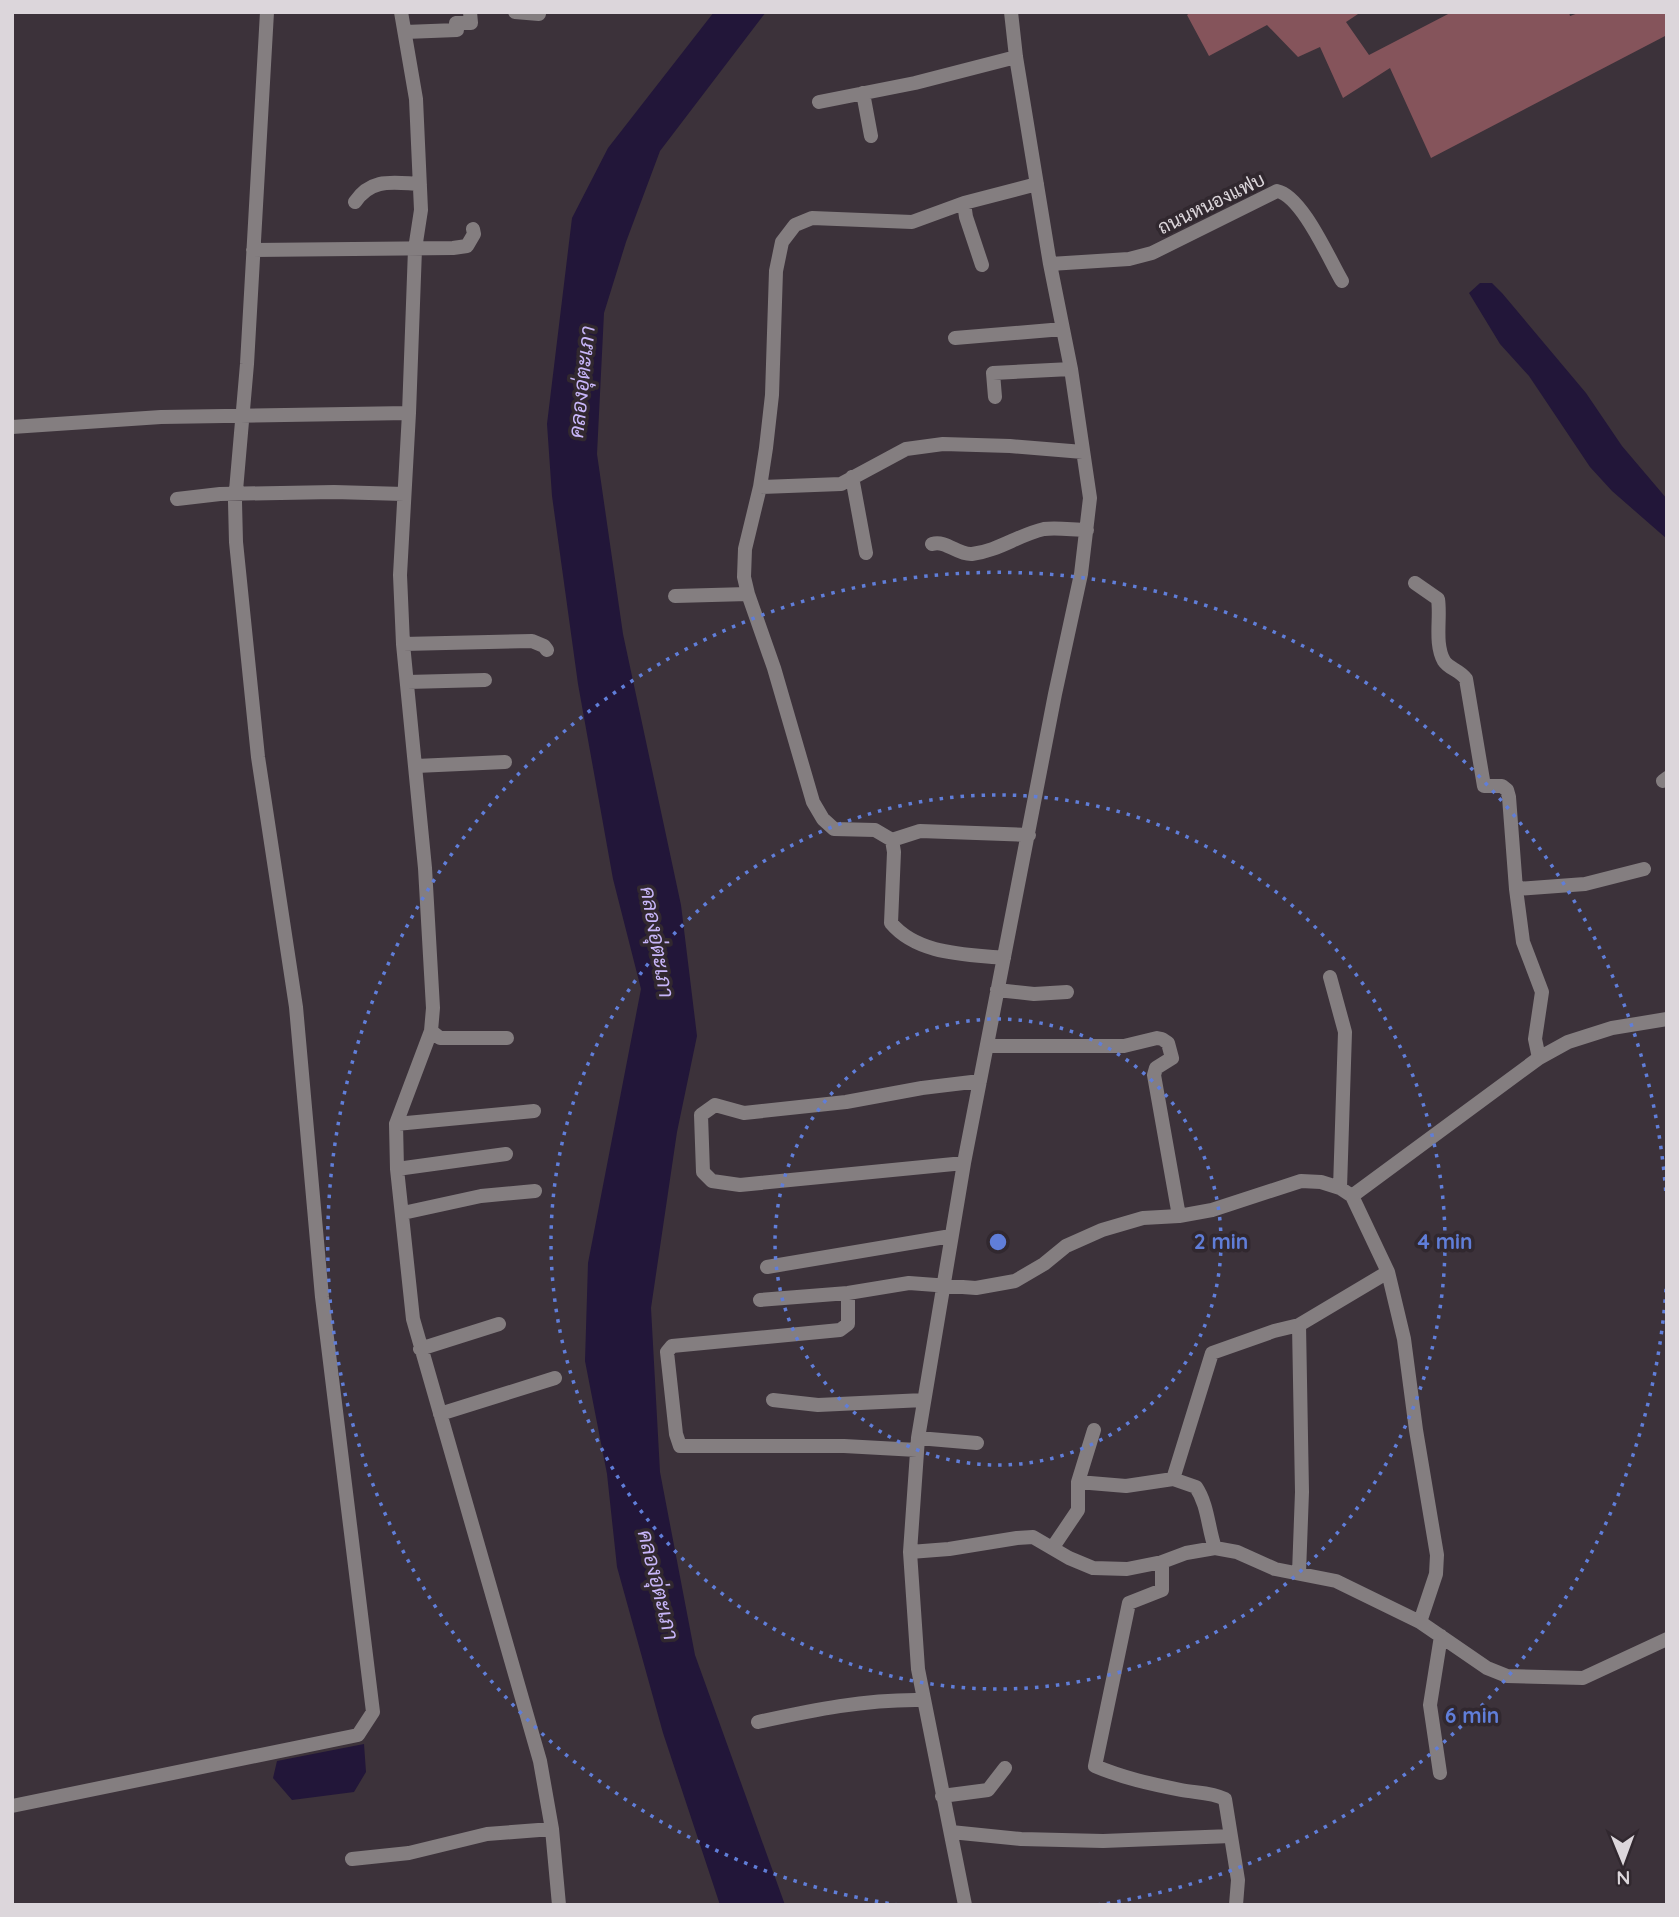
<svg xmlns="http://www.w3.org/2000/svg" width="1679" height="1917" font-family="Quicksand,Sarabun,sans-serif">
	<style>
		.forest { fill: #85545b }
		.water { fill: #221639 }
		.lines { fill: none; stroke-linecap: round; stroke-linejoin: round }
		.minor { stroke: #847e80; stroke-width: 14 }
		.ring { fill: none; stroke: #607ed9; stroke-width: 3.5; stroke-dasharray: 3.5 7 }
		.labels { text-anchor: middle; stroke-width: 7; stroke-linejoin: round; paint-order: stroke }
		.street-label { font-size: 19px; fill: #dcd6db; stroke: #31282f }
		.water-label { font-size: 21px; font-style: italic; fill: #c8b6f9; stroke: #31282f }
		.centre { fill: #607ed9; stroke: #31282f; stroke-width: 3.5 }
		.ring-label { font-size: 21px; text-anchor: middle; font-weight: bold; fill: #607ed9; stroke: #31282f; stroke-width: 7; stroke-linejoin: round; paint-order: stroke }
	</style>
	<rect width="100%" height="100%" fill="#3c323a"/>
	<path class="forest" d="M1191 12H1361L1346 22 1369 55 1452 12H1569L1570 16 1581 12H1667V35L1431 158 1390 68 1343 98 1320 47 1298 57 1267 25 1209 56 1187 15Z"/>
	<path class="water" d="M714 12H766L660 151 626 242 604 313 597 454 623 634 681 905 697 1036 677 1132 651 1308 660 1472 695 1655 785 1905H720L663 1733 617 1567 607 1474 585 1361 588 1263 641 989 613 879 578 684 552 496 547 424 572 218 608 148Z
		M1480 283H1492L1502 293 1586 393 1622 446 1667 499V539L1612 491 1590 467 1529 376 1500 344 1469 293Z
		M364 1744 366 1772 354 1792 292 1800 273 1778 277 1761Z"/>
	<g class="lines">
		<path class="minor" d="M401 12 416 99 421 210 415 249 409 413 400 575 403 644 425 868 433 1008 431 1031 396 1124 397 1169 413 1319 540 1761 552 1829 559 1905
			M515 12 539 14
			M405 32 457 30 456 23H471L470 12
			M863 93 871 136
			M819 102 915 83 1016 57
			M355 202C372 177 394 183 420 184
			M964 203 966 217 982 265
			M253 250 453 248 467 246 474 234 473 229
			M1050 264 1129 259 1152 253 1277 191C1302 196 1329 259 1342 281
			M955 338 1063 329
			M995 397 993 373 1071 369
			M12 427 161 417 409 413
			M852 477 866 553
			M760 487 841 484 906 449 943 444 1010 446 1083 452
			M177 499 220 494 334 492 404 494
			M932 544C947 540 957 555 972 554 998 551 1018 535 1044 529 1057 527 1074 530 1087 530
			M1415 583 1438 599C1441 618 1434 643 1444 661 1449 669 1460 670 1466 679L1484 786H1502L1507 790 1509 797 1516 889 1523 942 1542 992 1535 1039 1539 1058
			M675 596 748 594
			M403 644 532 641 544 646 547 650
			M407 682 485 680
			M416 766 505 762
			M1663 781 1667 778
			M892 840 920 831 1029 835
			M1516 889 1585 884 1644 869
			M1004 958C966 954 918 955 891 923L894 852 892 840 875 830 834 829 823 819 813 802 774 668 748 594 744 577 745 549 760 487 766 448 772 395 776 271 782 242 795 225 812 218 912 222 964 203 1037 184
			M1330 977 1345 1032 1340 1188
			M997 990 1034 994 1067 992
			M431 1031 440 1038H507
			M987 1046H1124L1157 1038 1162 1039 1168 1043 1172 1058 1156 1068 1154 1075 1179 1216
			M396 1124 534 1111
			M964 1163 740 1185 712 1181 703 1172 701 1115 715 1105 744 1113 846 1102 922 1088 980 1081
			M397 1169 506 1154
			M1352 1196 1539 1058 1568 1042 1612 1028 1667 1019
			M403 1213 481 1196 535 1191
			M767 1267 951 1236
			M848 1293V1324L840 1330 672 1346 667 1352 676 1434 680 1446H844L917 1450
			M760 1300 848 1293 909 1283 976 1288 1015 1281 1044 1264 1066 1246 1102 1230 1143 1218 1179 1216 1212 1210 1301 1181 1321 1182 1340 1188 1352 1196 1388 1272 1404 1339 1416 1430 1437 1555 1436 1574 1420 1622
			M420 1349 499 1324
			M773 1400 818 1405 924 1400
			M440 1414 555 1378
			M918 1438 977 1443
			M1173 1479 1212 1353 1274 1331 1299 1325
			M1078 1482 1126 1486 1173 1479 1196 1487C1208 1505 1208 1528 1215 1548
			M1053 1547 1078 1510V1482L1094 1430
			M910 1552 949 1549 1017 1538 1033 1537 1069 1558 1093 1568 1127 1569 1162 1562 1186 1553 1215 1548 1237 1552 1275 1569 1336 1581 1420 1622 1487 1668 1507 1676 1583 1678 1667 1639
			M1162 1562V1590L1129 1603 1095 1766C1123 1778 1151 1784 1181 1790 1196 1793 1211 1792 1225 1799L1238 1880 1236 1905
			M1299 1573 1302 1492 1299 1325 1388 1272
			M758 1722C813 1710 866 1699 922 1700
			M1440 1773 1430 1705 1441 1636
			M942 1796 988 1790 1005 1768
			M12 1806 358 1735 373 1712 322 1297 296 1007 258 757 236 542 235 502 247 364 267 12
			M951 1832 1021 1839 1103 1841 1231 1836
			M352 1859 409 1853 487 1834 552 1829
			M965 1905 918 1669 910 1552 918 1438 964 1163 1055 694 1081 574 1090 498 1071 369 1050 264 1016 57 1011 12"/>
	</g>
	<g class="ring">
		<circle cx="998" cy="1242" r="223"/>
		<circle cx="998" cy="1242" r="447"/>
		<path d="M1666 1289A670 670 0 0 1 1097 1905M899 1905A670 670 0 1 1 1666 1195"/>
	</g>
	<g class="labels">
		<g class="street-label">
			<text transform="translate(1211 203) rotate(-26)" y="7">ถนนหนองแฟบ</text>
		</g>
		<g class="water-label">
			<text transform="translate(582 382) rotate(-84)" y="7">คลองอุ่ตะเภา</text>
			<text transform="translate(657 942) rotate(80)" y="7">คลองอุ่ตะเภา</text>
			<text transform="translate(658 1585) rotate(76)" y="7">คลองอุ่ตะเภา</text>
		</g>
	</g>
	<circle cx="998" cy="1242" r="10" class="centre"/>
	<g class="ring-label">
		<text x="1221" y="1249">2 min</text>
		<text x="1445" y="1249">4 min</text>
		<text x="1472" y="1723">6 min</text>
	</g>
	<rect width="1679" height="1917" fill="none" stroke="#dcd6db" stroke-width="28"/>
	<g transform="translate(1623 1861) rotate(179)" stroke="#31282f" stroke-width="5" paint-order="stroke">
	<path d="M0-5L12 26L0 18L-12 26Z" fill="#dcd6db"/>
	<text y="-10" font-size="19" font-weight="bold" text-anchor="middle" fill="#dcd6db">N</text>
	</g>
</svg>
